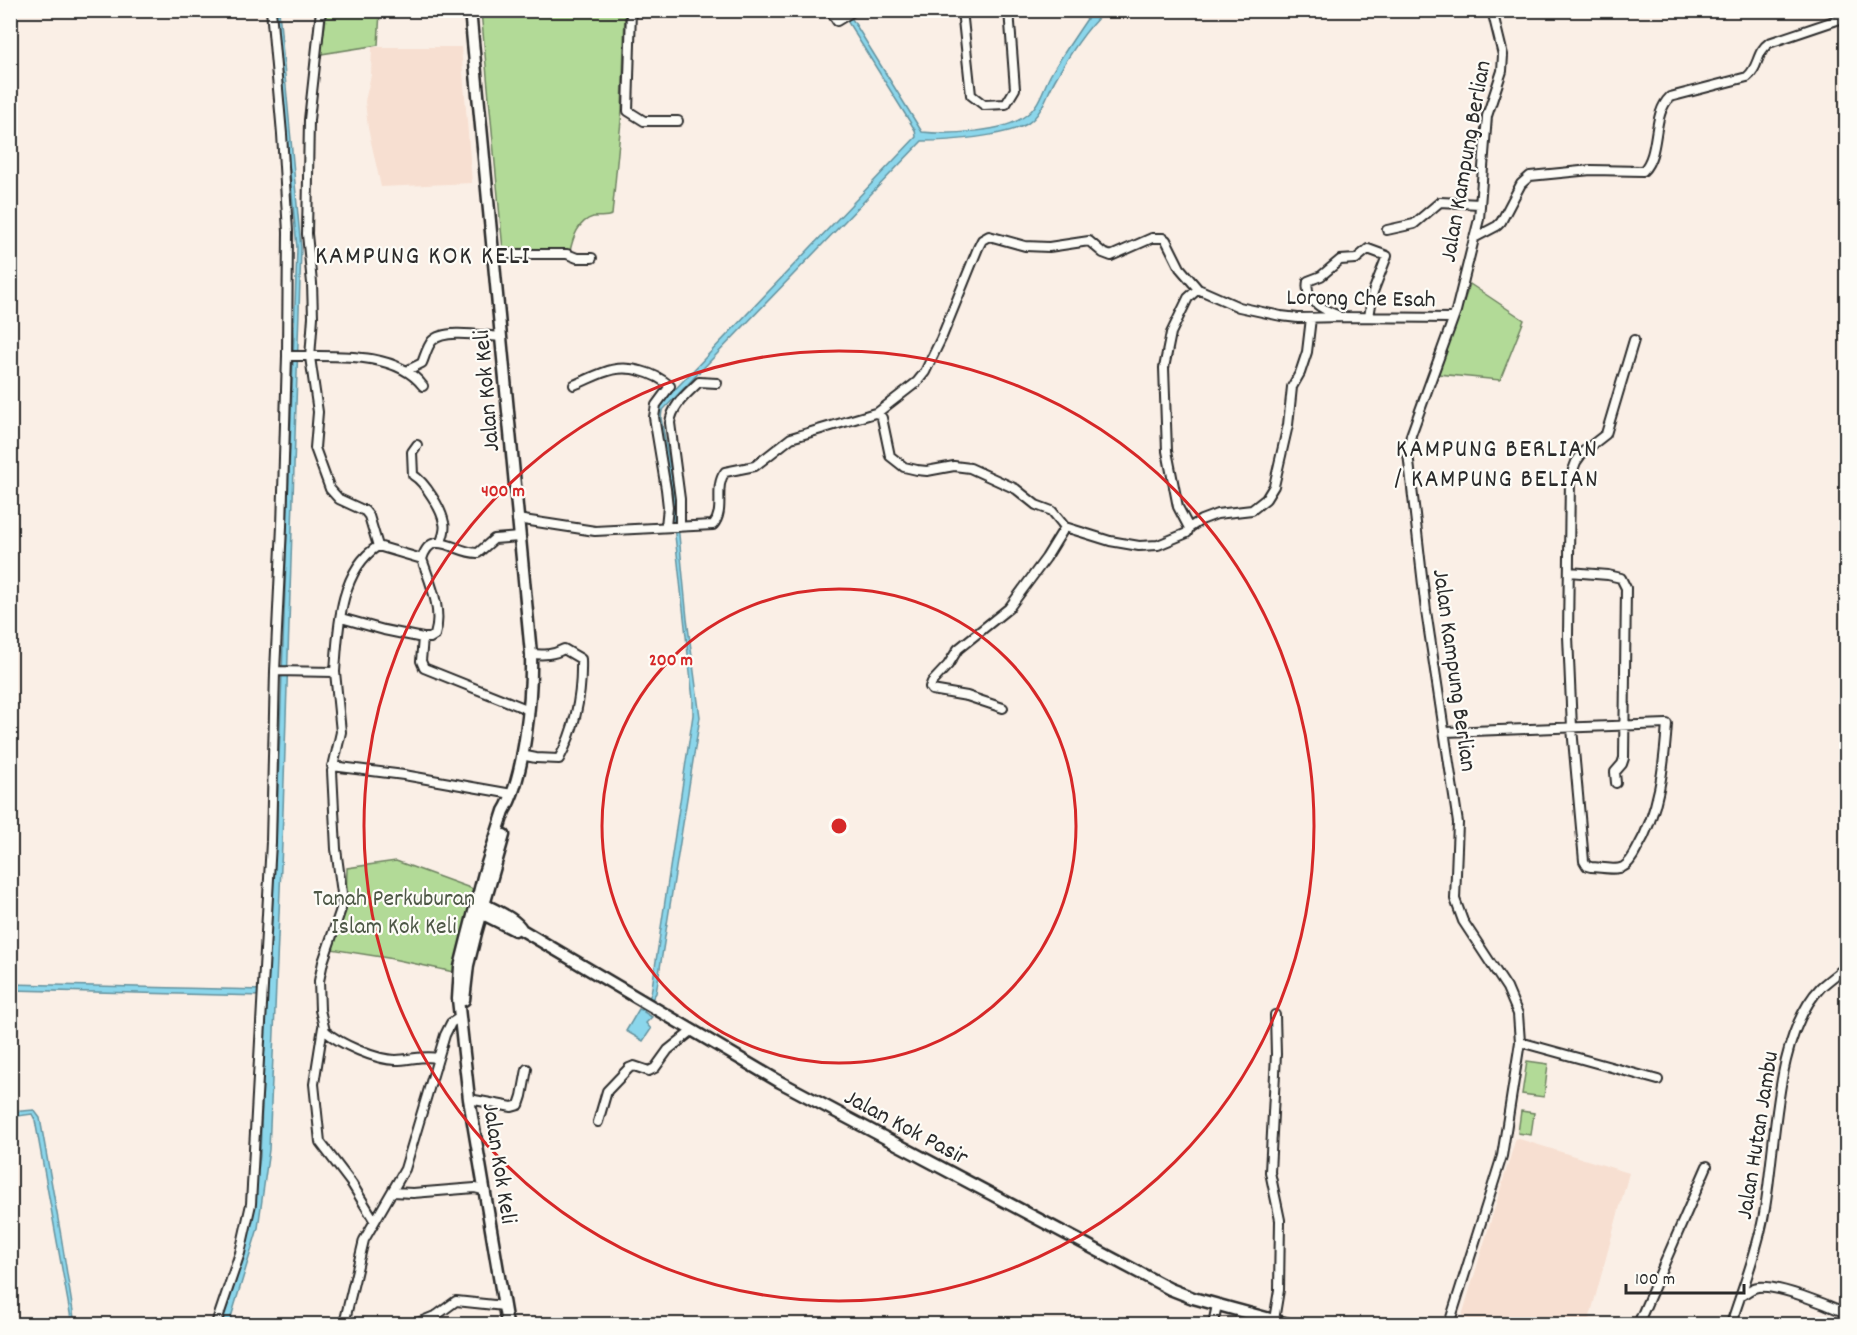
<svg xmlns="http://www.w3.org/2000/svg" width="1857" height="1335" font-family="Dekko,sans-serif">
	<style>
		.built { fill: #f7dfd1 }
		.green { fill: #b2da97; stroke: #6e8261; stroke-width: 1.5 }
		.water { fill: #8bd6eb; stroke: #65929e; stroke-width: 1.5 }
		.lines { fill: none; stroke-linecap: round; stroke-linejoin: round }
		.street-casing { stroke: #2b2b2b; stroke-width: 12 }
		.secondary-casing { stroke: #2b2b2b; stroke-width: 15 }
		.street { stroke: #fdfcf7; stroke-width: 8 }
		.secondary { stroke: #fdfcf7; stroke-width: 10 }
		.ring { fill: none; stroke: #d62828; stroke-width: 3 }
		.labels { text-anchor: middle; stroke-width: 4.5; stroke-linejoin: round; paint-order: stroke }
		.street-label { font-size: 24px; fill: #2b2b2b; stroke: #fdfcf7 }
		.park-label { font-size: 24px; fill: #4d5746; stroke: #fdfcf7 }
		.neighbourhood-label { font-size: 26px; letter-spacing: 1.5px; fill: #2b2b2b; stroke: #fdfcf7 }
		.quarter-label { font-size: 27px; letter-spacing: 1.5px; fill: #2b2b2b; stroke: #fdfcf7 }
		.centre { fill: #d62828; stroke: #fdfcf7; stroke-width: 3 }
		.ring-label { font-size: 18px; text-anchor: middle; font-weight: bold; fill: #d62828; stroke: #fdfcf7; stroke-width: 4.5; stroke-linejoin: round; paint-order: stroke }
	</style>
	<rect width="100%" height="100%" fill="#faefe6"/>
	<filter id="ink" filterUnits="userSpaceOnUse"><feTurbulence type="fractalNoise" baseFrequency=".0167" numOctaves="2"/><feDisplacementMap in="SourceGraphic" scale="12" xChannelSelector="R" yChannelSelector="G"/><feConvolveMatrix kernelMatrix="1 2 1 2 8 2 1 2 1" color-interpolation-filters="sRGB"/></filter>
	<g filter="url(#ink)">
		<path class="built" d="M372 47H461L472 183 381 187 368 128 365 101 371 75Z
			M1516 1138 1629 1173 1588 1324H1478L1461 1319Z"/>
		<path class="green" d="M327 10 380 11 378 45 321 54Z
			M481 11H625L622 110 612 215C605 218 600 216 593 217 578 221 573 238 570 251L503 250Z
			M1470 284 1524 320 1500 380 1438 374Z
			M396 861 473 889 454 972 388 958 331 949 346 905 347 868Z
			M1527 1061 1548 1064 1544 1097 1522 1094Z
			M1521 1111 1534 1113 1531 1135 1518 1133Z"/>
		<path class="water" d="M275 11H279L301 248 282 843 269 1150 258 1228 229 1324H218L250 1230 260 1156 266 996 11 990V984L266 990 276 843 297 248Z
			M841 11H847L849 14 922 132C948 135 1004 132 1025 116 1040 106 1043 88 1051 74 1063 54 1076 35 1089 16L1094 11H1105C1085 30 1070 54 1056 78 1047 93 1043 114 1027 124 1003 137 949 141 922 141L662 411 661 418 675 493 687 619 700 717 656 993 644 1012 652 1017 646 1023 651 1029 643 1041 626 1031 639 1009 642 1010 651 994 693 715V700L673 517 672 492 658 418 659 408 664 401 916 137 915 130Z
			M34 1110 40 1118 61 1236 75 1324H72L35 1120 32 1114 11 1117V1112Z"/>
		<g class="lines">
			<g class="street-casing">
				<path id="street" d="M321 10 309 120 307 234 312 283 313 317 310 357 318 412 315 448 330 489 339 499 365 511 369 516 378 546
					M631 10 628 111 644 121H678
					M830 10 837 21 855 10
					M962 10 971 95 984 105 1006 104 1015 89 1009 10
					M1387 230 1414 224 1440 202 1480 204
					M1474 238 1497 226 1501 222 1521 184 1530 176 1591 170 1643 171C1661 153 1651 115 1670 97L1747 77C1759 68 1756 52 1769 43L1846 17
					M494 254H567L577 258H592
					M1337 315C1322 309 1304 300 1308 281L1321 276 1340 260 1356 259 1368 249 1387 256 1373 292 1369 317
					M287 356C328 357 395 349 423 386
					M406 371 422 363C425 356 427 347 432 341 444 328 484 336 501 337
					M574 385C599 375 614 363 641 371 653 374 661 378 670 386L656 405 654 417 666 489 668 507 666 526
					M877 413 917 382 925 372 941 339 978 248 982 240 989 236 1025 246 1049 247 1089 241 1103 253 1111 256 1152 238H1163L1166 240 1180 268 1198 289 1239 307 1281 316 1298 318 1341 317 1453 318
					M417 445 412 452 413 475C425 482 442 510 444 523 446 529 443 536 441 542
					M517 519 595 531 713 525C726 510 713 488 725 472L755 466 791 438 875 413 879 414 882 418 890 456 904 467 917 470 927 471 954 466 970 468 1016 489 1036 505 1052 511 1065 527 1110 541 1139 546 1158 545 1187 533 1189 528 1178 507 1167 451 1164 368 1171 333 1188 298 1198 289
					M680 527V499L670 423C672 405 687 394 699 382L717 383
					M1189 528 1201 520 1217 514 1252 510 1266 499 1274 486 1288 425 1292 387 1300 373 1307 352 1311 318
					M378 546 422 559
					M1569 572 1608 575 1621 578 1626 588 1624 758 1622 764 1615 772 1616 783
					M341 618 384 630 423 638 421 661 424 668 529 710
					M423 638H430L435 635C443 610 430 583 422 559 432 526 456 554 478 553L494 539 519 537
					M275 671 335 672 341 732 332 771 336 849 342 893 341 909 323 962 319 981 320 1010 325 1031C340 1044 376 1060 396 1060 410 1060 423 1055 438 1058
					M335 672C338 630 339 571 378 546
					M1003 708 967 696 932 690 930 687 932 682 948 665 958 649 1009 608 1046 558 1065 527
					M1445 732C1519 730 1593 726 1667 724 1664 767 1659 812 1637 849 1634 855 1629 864 1623 867 1615 871 1600 867 1591 867L1587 866 1584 861 1572 728 1568 636 1570 478 1576 462 1583 452 1606 434 1634 340
					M521 755 536 758 559 759C575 729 582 693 581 659L564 649C553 655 544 655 531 654
					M332 766 404 775 512 794
					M323 1027 314 1084 320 1142 352 1184 374 1220
					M1520 1042 1658 1080
					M469 1099 512 1107 519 1105 522 1096 527 1069
					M598 1122 607 1091 629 1068 634 1066 649 1071 655 1068 668 1050 693 1030
					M392 1192 413 1193 475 1188 483 1190
					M1741 1296C1747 1292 1751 1288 1758 1287 1777 1284 1828 1305 1846 1313
					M1274 1320 1279 1290 1280 1220 1270 1172 1276 1054 1275 1015
					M216 1324 240 1253 251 1204 271 842 275 671 282 526 287 356 288 232 282 134 271 10
					M344 1324 364 1240 405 1169 445 1035 451 1023 460 1017
					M415 1324 437 1315 456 1301 504 1306
					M1213 1324 1217 1305
					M1449 1324 1502 1156 1520 1042 1518 1014 1507 988 1463 921 1455 899 1458 823 1426 611 1408 453 1411 435 1456 311 1479 219 1487 116 1502 71 1503 55 1492 10
					M1638 1324 1707 1166
					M1731 1324C1742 1290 1756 1255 1763 1219 1777 1152 1772 1038 1821 987 1829 980 1838 973 1846 967"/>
			</g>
			<g class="secondary-casing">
				<path id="secondary" d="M470 10 531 654C532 694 525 777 504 811L484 873 467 939 460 967 458 999 469 1099 507 1324
					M480 908 484 904C496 911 515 918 522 930L780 1082 1170 1289 1193 1298 1288 1324
					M480 908 481 913 515 930
					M464 1000 468 965 476 933 504 835"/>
			</g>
			<use href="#street" class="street"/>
			<use href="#secondary" class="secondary"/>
		</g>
	</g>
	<g class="ring">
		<circle cx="839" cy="826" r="237"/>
		<circle cx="839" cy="826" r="475"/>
	</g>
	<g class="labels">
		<g class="street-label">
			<text transform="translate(1464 161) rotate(-80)" y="8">Jalan Kampung Berlian</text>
			<text transform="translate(1361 297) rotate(1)" y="8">Lorong Che Esah</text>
			<text transform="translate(485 391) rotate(-95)" y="8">Jalan Kok Keli</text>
			<text transform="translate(1456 670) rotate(82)" y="8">Jalan Kampung Berlian</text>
			<text transform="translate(907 1126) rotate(28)" y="8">Jalan Kok Pasir</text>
			<text transform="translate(1756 1135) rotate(-81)" y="8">Jalan Hutan Jambu</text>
			<text transform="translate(501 1163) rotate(81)" y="8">Jalan Kok Keli</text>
		</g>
		<g class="park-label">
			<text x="394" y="905">Tanah Perkuburan<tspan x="394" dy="28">Islam Kok Keli</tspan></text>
		</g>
		<g class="neighbourhood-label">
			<text x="1497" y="456">KAMPUNG BERLIAN<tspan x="1497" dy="30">/ KAMPUNG BELIAN</tspan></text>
		</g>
		<g class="quarter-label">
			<text x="423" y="263">KAMPUNG KOK KELI</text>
		</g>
	</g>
	<circle cx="839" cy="826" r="9" class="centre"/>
	<g class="ring-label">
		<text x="503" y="496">400 m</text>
		<text x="671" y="665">200 m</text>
	</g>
	<rect width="1857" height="1335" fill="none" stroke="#fdfcf7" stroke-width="36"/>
	<rect x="18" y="18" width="1821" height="1299" fill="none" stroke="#2b2b2b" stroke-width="2" filter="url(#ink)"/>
	<path d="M1626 1284v9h118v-9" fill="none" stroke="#2b2b2b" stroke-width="3"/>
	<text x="1635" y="1284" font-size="18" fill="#2b2b2b" stroke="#fdfcf7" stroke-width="4.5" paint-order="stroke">100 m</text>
</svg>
